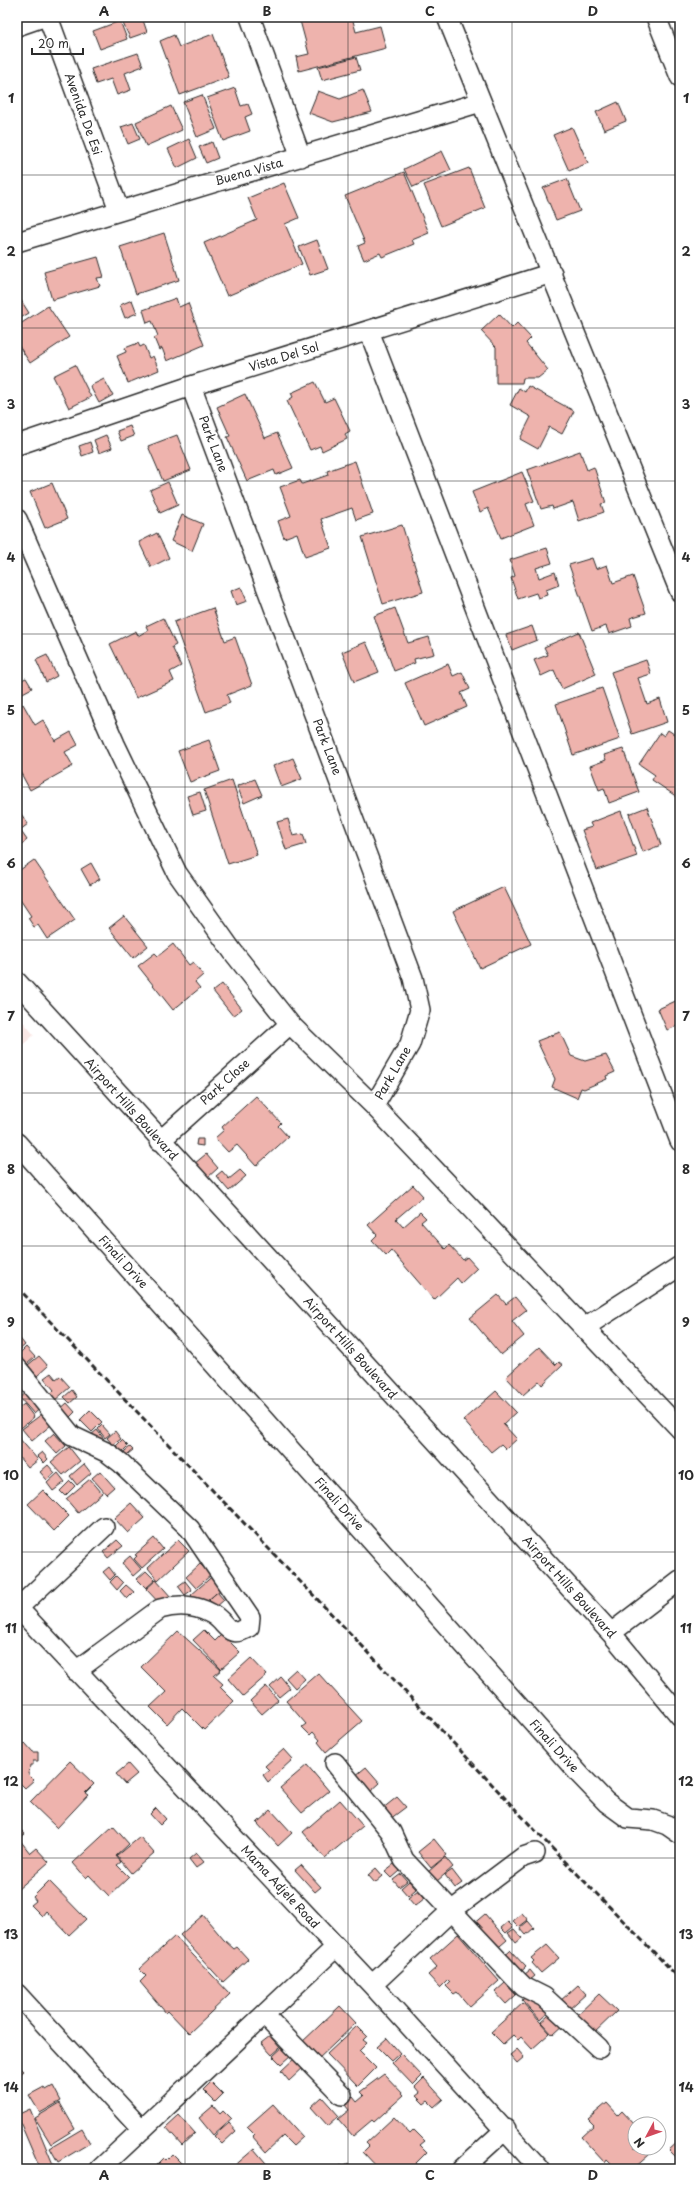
<svg xmlns="http://www.w3.org/2000/svg" width="697" height="2186" font-family="'Playpen Sans',sans-serif">
	<style>
		.built { fill: #fae8e6 }
		.building { fill: #eeb3ad; stroke: #2b2b2b }
		.lines { fill: none; stroke-linecap: round; stroke-linejoin: round }
		.minor-casing { stroke: #2b2b2b; stroke-width: 22 }
		.minor { stroke: #fff; stroke-width: 19 }
		.rail { stroke: #2b2b2b; stroke-width: 3; stroke-dasharray: 6 3; stroke-linecap: butt }
		.grid { fill: none; stroke: #2b2b2b; stroke-width: 1; stroke-opacity: 0.55 }
		.labels { text-anchor: middle; stroke-width: 4; stroke-linejoin: round; paint-order: stroke }
		.street-label { font-size: 12px; fill: #2b2b2b; stroke: #fff }
		.neatline { fill: none; stroke: #2b2b2b; stroke-width: 1.5 }
		.grid-label { font-size: 13px; text-anchor: middle; font-weight: bold; fill: #2b2b2b }
	</style>
	<rect width="100%" height="100%" fill="#fff"/>
	<filter id="ink" filterUnits="userSpaceOnUse"><feTurbulence type="fractalNoise" baseFrequency=".025" numOctaves="2"/><feDisplacementMap in="SourceGraphic" scale="8" xChannelSelector="R" yChannelSelector="G"/><feConvolveMatrix kernelMatrix="1 2 1 2 8 2 1 2 1" color-interpolation-filters="sRGB"/></filter>
	<g filter="url(#ink)">
		<path class="built" d="M17 1014 34 1035 17 1050Z"/>
		<path class="building" d="M120 17H142L147 32 130 38Z
			M299 17H352L356 32 380 26 386 48 299 71 296 57 309 54Z
			M120 21 127 39 100 49 93 31Z
			M213 34 229 77 180 95 160 41 174 35 179 47Z
			M138 53 143 66 125 73 131 90 117 95 111 79 96 84 91 69Z
			M356 57 360 70 322 80 318 67Z
			M235 88 241 106 248 104 252 114 245 117 250 131 223 141 207 98Z
			M363 90 372 112 333 122 309 113 318 91 340 99Z
			M202 95 216 129 197 137 183 102Z
			M618 102 626 121 604 130 596 112Z
			M171 106 182 130 146 146 136 122Z
			M133 123 140 139 128 144 121 127Z
			M572 127 588 163 569 171 553 135Z
			M189 139 197 158 177 168 168 149Z
			M212 142 218 158 206 163 199 147Z
			M442 151 451 170 413 187 404 169Z
			M469 168 485 208 441 226 424 185Z
			M404 172 429 233 412 240 414 244 382 257 380 253 364 260 358 246 365 243 345 196Z
			M567 179 580 211 556 220 543 188Z
			M284 183 299 218 285 224 302 264 227 296 204 243 257 220 248 198Z
			M164 233 179 280 136 294 120 247Z
			M317 240 328 269 310 275 299 247Z
			M98 257 104 277 97 278 100 286 52 300 44 272Z
			M17 294 29 313 17 320Z
			M176 298 179 307 188 303 204 345 167 361 162 348 159 350 154 338 158 336 152 321 147 323 143 310Z
			M132 300 137 313 125 318 120 305Z
			M48 306 69 337 30 363 17 343V326Z
			M499 314 512 328 517 323 531 338 526 343 548 370 538 378H523L522 383H496V347L481 331Z
			M138 343 140 347 144 345 149 358 153 356 159 370 128 383 117 356 126 352 125 348Z
			M75 365 91 397 69 408 53 376Z
			M104 379 113 395 99 403 90 386Z
			M315 382 325 402 334 398 350 431 345 434 347 439 322 451 320 446 310 450 287 401 293 397 291 393Z
			M528 386 574 411 562 434 549 427 538 449 520 439 531 417 510 405 519 388 525 392Z
			M245 394 265 438 277 433 293 468 276 475 274 470 247 481 227 437 230 436 217 407Z
			M130 426 134 436 121 441 117 431Z
			M106 435 112 448 99 453 94 440Z
			M177 435 191 470 163 481 148 446Z
			M90 442 93 452 82 456 79 446Z
			M580 451 587 470 594 467 606 503 601 504 604 512 579 521 573 502 553 509 552 506 541 509 527 470Z
			M355 461 373 514 356 520 352 508 321 519 331 548 305 557 297 533 284 538 278 521 291 516 280 487 300 480 302 484 328 475 327 471Z
			M522 472 534 501 526 504 534 525 501 538 488 508 480 512 472 492Z
			M168 482 178 505 160 513 150 490Z
			M52 483 67 519 45 528 30 492Z
			M182 515 203 524 192 551 171 541Z
			M402 525 423 592 383 604 362 537Z
			M157 533 169 558 151 567 139 542Z
			M547 548 552 563 536 568 539 578 555 572 559 585 546 590 547 595 538 598 536 593 518 599 511 578 515 576 510 560Z
			M592 558 596 569 607 565 613 583 633 576 646 613 630 618 632 626 609 634 606 626 592 631 569 565Z
			M241 587 247 601 236 605 231 591Z
			M213 608 225 641 235 637 252 685 227 695 230 703 206 712 174 622Z
			M395 608 408 643 429 637 434 654 414 659 415 663 394 671 374 616Z
			M163 618 176 645 172 647 181 666 170 672 174 681 136 698 110 644 136 631 138 636 148 630 146 626Z
			M532 626 537 640 512 650 506 635Z
			M579 632 596 674 562 689 554 670 541 676 534 660 548 655 544 647Z
			M17 642 23 655 17 657Z
			M366 642 379 672 354 682 342 652Z
			M47 655 57 676 46 682 36 660Z
			M646 660 651 674 638 678 647 704 660 699 667 722 632 734 611 672Z
			M448 664 453 676 462 672 470 689 461 693 467 707 424 726 405 683Z
			M26 678 32 688 17 696V682Z
			M602 688 620 739 573 755 556 704Z
			M23 704 35 725 43 720 55 741 71 732 78 745 65 752 73 766 30 790 17 766V754L21 752 17 745V708Z
			M668 730 680 738V799L652 780 655 775 639 764 660 733 664 736Z
			M209 740 220 771 190 782 178 751Z
			M623 749 639 792 609 803 604 788 599 790 590 766 606 760 604 755Z
			M293 758 302 779 281 787 273 766Z
			M255 779 262 795 244 803 237 786Z
			M232 780 257 855 228 864 204 790Z
			M200 792 206 811 193 815 187 796Z
			M647 807 661 845 643 852 629 814Z
			M17 808 28 824 20 830 27 840 17 848Z
			M621 811 637 856 597 870 582 830 592 827 590 823Z
			M288 819 293 836 303 834 306 844 286 850 277 822Z
			M34 860 75 920 47 939 38 925 34 927 28 918 31 916 17 895V872Z
			M91 863 100 879 90 885 81 869Z
			M504 887 531 944 480 968 453 911Z
			M124 916 148 946 133 958 109 928Z
			M173 944 189 965 193 962 203 975 195 982 200 988 173 1010 138 966 155 953 158 956Z
			M222 984 242 1009 233 1016 213 991Z
			M680 999V1025L667 1030 658 1009Z
			M560 1032 571 1056 585 1061 606 1055 615 1072 606 1076 607 1079 584 1089 581 1088 577 1098 552 1087 555 1079 537 1041Z
			M256 1096 281 1123 278 1126 288 1137 256 1166 237 1145 228 1152 215 1138 224 1130 222 1127Z
			M197 1139H203V1146L196 1145Z
			M206 1154 218 1168 207 1178 194 1164Z
			M240 1170 246 1176 229 1191 216 1176 222 1171 229 1179Z
			M413 1185 423 1196 396 1219 403 1227 420 1212 426 1218 421 1222 445 1249 449 1245 463 1260 467 1257 477 1268 461 1283 457 1278 434 1300 391 1250 386 1255 372 1240 377 1235 368 1225Z
			M498 1295 506 1304 515 1297 526 1310 512 1321 524 1336 501 1355 470 1318Z
			M18 1336 25 1345 17 1352V1337Z
			M26 1347 35 1357 26 1365 18 1355Z
			M539 1347 556 1365 559 1362 563 1365 542 1385 539 1381 523 1395 506 1377Z
			M39 1356 48 1366 37 1376 28 1365Z
			M51 1373 56 1379 60 1376 70 1387 54 1401 49 1395 54 1390 44 1378Z
			M29 1390 43 1406 34 1414 20 1398Z
			M72 1390 77 1397 70 1403 64 1397Z
			M496 1391 516 1412 503 1424 517 1439 506 1449 501 1444 491 1452 463 1420Z
			M67 1403 75 1412 67 1420 58 1411Z
			M24 1404 34 1417 21 1428 17 1423V1410Z
			M90 1410 102 1422 92 1432 80 1420Z
			M42 1414 51 1425 32 1441 22 1429Z
			M102 1425 110 1434 105 1438 98 1429Z
			M97 1430 104 1439 98 1444 91 1435Z
			M115 1431 121 1439 113 1445 107 1438Z
			M54 1433 66 1446 57 1454 45 1441Z
			M19 1438 38 1460 28 1468 17 1455V1439Z
			M122 1440 128 1446 119 1455 113 1449Z
			M69 1447 80 1461 63 1475 51 1462Z
			M130 1447 133 1450 124 1457 121 1454Z
			M42 1452 48 1459 44 1463 37 1456Z
			M84 1464 91 1473 77 1485 70 1476Z
			M48 1465 55 1473 47 1480 40 1472Z
			M100 1471 114 1487 106 1494 92 1478Z
			M58 1473 65 1482 53 1491 47 1483Z
			M90 1479 102 1493 78 1513 66 1499Z
			M70 1481 75 1486 65 1496 60 1491Z
			M43 1490 69 1516 54 1531 28 1504Z
			M131 1503 145 1518 128 1533 114 1518Z
			M154 1538 163 1549 142 1568 134 1559 137 1556 135 1555Z
			M117 1540 123 1546 108 1558 103 1552Z
			M178 1540 189 1551 158 1580 148 1568Z
			M130 1556 141 1569 133 1576 122 1563Z
			M200 1564 211 1575 196 1588 186 1577Z
			M109 1567 115 1575 110 1580 103 1572Z
			M146 1571 155 1580 146 1588 137 1579Z
			M216 1573 226 1585 201 1606 191 1595Z
			M116 1576 123 1583 117 1590 110 1582Z
			M156 1580 171 1597 162 1606 146 1589Z
			M185 1581 192 1590 185 1595 178 1586Z
			M126 1585 134 1592 127 1599 120 1591Z
			M217 1592 224 1600 216 1607 209 1600Z
			M204 1630 215 1641 222 1634 240 1652 221 1669 193 1640Z
			M178 1631 221 1670 214 1676 223 1684 220 1687 234 1701 204 1730 182 1708 167 1724 150 1707 166 1692 141 1667Z
			M251 1658 267 1675 243 1696 228 1679Z
			M296 1669 305 1679 295 1688 286 1678Z
			M318 1673 362 1721 326 1752 318 1742 320 1740 313 1732 310 1735 302 1727 306 1724 286 1701Z
			M281 1677 290 1688 279 1697 270 1687Z
			M266 1686 278 1700 262 1714 250 1701Z
			M25 1743 33 1752H38V1761H33V1765H30L29 1775 34 1780 25 1788 20 1783H17V1747L22 1746Z
			M284 1749 293 1759 268 1782 263 1775 269 1770 265 1766Z
			M70 1761 94 1784 85 1793 88 1795 57 1828 30 1802Z
			M128 1764 137 1774 125 1784 116 1774Z
			M307 1765 329 1791 302 1813 280 1788Z
			M366 1767 380 1783 370 1792 355 1776Z
			M397 1797 406 1807 390 1819 382 1809Z
			M340 1800 363 1826 325 1858 303 1832Z
			M156 1808 166 1819 160 1825 150 1814Z
			M271 1810 292 1833 278 1846 257 1823Z
			M17 1826 25 1834 19 1839 30 1853 36 1848 49 1862 17 1890Z
			M113 1826 129 1844 116 1856 121 1862 117 1865 129 1877 109 1896 89 1875 86 1878 73 1863Z
			M140 1837 154 1853 131 1873 117 1856Z
			M434 1839 447 1855 431 1868 418 1852Z
			M196 1853 204 1862 196 1868 189 1859Z
			M445 1857 453 1867 436 1882 428 1872Z
			M394 1864 400 1871 392 1878 385 1871Z
			M301 1865 321 1887 315 1892 295 1870Z
			M376 1868 383 1876 375 1883 368 1875Z
			M452 1870 462 1883 455 1888 445 1875Z
			M401 1874 407 1881 399 1887 393 1880Z
			M49 1881 86 1919 69 1935 46 1911 42 1916 31 1905 36 1901 33 1897Z
			M409 1881 416 1889 408 1896 401 1888Z
			M418 1890 425 1898 415 1906 408 1898Z
			M522 1913 528 1920 519 1927 513 1921Z
			M485 1914 507 1940 494 1951 472 1925Z
			M203 1915 224 1940 234 1949 237 1947 248 1959 223 1982 180 1935Z
			M528 1921 534 1928 526 1935 520 1928Z
			M508 1922 513 1927 506 1933 501 1928Z
			M514 1929 522 1938 516 1943 508 1933Z
			M458 1934 499 1981 470 2007 457 1992 454 1994 446 1986 450 1982 448 1980 440 1988 428 1975 437 1967 430 1959Z
			M175 1936 230 1994 189 2033 168 2011 166 2013 140 1982 146 1976 139 1969Z
			M547 1945 559 1958 541 1973 532 1963 534 1961 531 1958Z
			M510 1950 526 1967 516 1976 500 1959Z
			M530 1970 535 1976 524 1985 519 1979Z
			M505 1983 516 1995 506 2004 495 1992Z
			M578 1985 586 1994 568 2010 560 2001Z
			M531 1993 553 2008 540 2020 522 2000Z
			M599 1994 617 2011 591 2036 574 2018Z
			M523 2003 550 2033 532 2049 521 2037 518 2040 513 2035 503 2044 491 2032Z
			M340 2006 356 2023 316 2061 300 2044Z
			M555 2010 566 2023 553 2035 541 2022Z
			M357 2026 367 2036 363 2040 367 2043 359 2051 376 2068 358 2086 327 2054Z
			M270 2036 280 2048 272 2055 261 2043Z
			M387 2038 400 2053 391 2061 377 2047Z
			M285 2045 292 2054 281 2064 273 2056Z
			M517 2049 524 2057 517 2063 510 2055Z
			M401 2054 422 2076 413 2085 392 2063Z
			M297 2056 306 2065 289 2081 281 2071Z
			M17 2064 24 2071 17 2077Z
			M384 2074 404 2095 374 2122 372 2120 353 2136 338 2119 349 2110 345 2105 353 2097 357 2102 364 2096 360 2092Z
			M424 2078 443 2099 434 2107 428 2101 424 2104 416 2096 420 2093 415 2087Z
			M211 2082 223 2094 215 2102 203 2090Z
			M53 2086 61 2101 40 2113 29 2095 44 2087 46 2090Z
			M322 2097 339 2116 328 2126 311 2107Z
			M60 2103 75 2129 51 2144 35 2118Z
			M607 2103 618 2115 622 2111 635 2125V2148H649L646 2151 649 2155 633 2169H616L607 2160 605 2163 581 2137 594 2125 588 2119Z
			M273 2104 303 2137 293 2146 283 2136 266 2152 252 2136 254 2134 247 2127Z
			M213 2106 220 2114 223 2111 231 2119 213 2135 199 2118Z
			M30 2109 55 2169H40L17 2115Z
			M179 2115 195 2133 182 2145 166 2127Z
			M394 2117 410 2134 414 2130 425 2141 420 2145 427 2152 416 2163 418 2166 416 2169H379L363 2152 369 2146 366 2143Z
			M229 2123 236 2131 222 2144 214 2136Z
			M82 2129 90 2143 58 2162 50 2148Z
			M680 2140V2161L669 2150Z
			M254 2149 271 2169H233L232 2168Z
			M172 2154 187 2169 154 2168 164 2158 166 2160Z
			M348 2163 353 2169H336L341 2165 343 2167Z"/>
		<g class="lines">
			<g class="minor-casing">
				<path id="minor" d="M48 17 119 210
					M250 17 301 157
					M447 17 680 592
					M656 17 680 77
					M17 26 43 17
					M17 242 481 102
					M369 331 680 1141
					M191 386 413 978 420 1010 410 1044 374 1106
					M17 445 191 386 552 273
					M17 519 115 744 177 873 233 952 290 1024 374 1106 680 1429
					M17 982 611 1633 680 1716
					M160 1141 290 1024
					M17 1143 581 1776 606 1802 628 1818 653 1820 667 1825 680 1834
					M585 1327 680 1266
					M17 1368 72 1436 108 1453 121 1463 190 1529 250 1617 249 1627C227 1640 228 1623 212 1614 196 1605 177 1604 160 1609L76 1671
					M17 1607 372 1985 540 2169
					M18 1608 104 1527
					M611 1633 680 1580
					M335 1763 391 1832 404 1860 515 1978 524 1987 544 1997 599 2048
					M372 1985 451 1911 523 1857 535 1853
					M17 1994 142 2130
					M264 2015 342 2095
					M100 2169 336 1947
					M462 2169 506 2129"/>
			</g>
			<use href="#minor" class="minor"/>
			<path class="rail" d="M17 1287 368 1652 547 1843 680 1979"/>
		</g>
	</g>
	<path class="grid" d="M185 17V2169M348 17V2169M512 17V2169M17 175H680M17 328H680M17 481H680M17 634H680M17 787H680M17 940H680M17 1093H680M17 1246H680M17 1399H680M17 1552H680M17 1705H680M17 1858H680M17 2011H680"/>
	<g class="labels">
		<g class="street-label">
			<text transform="translate(83 114) rotate(70)" y="4">Avenida De Esi</text>
			<text transform="translate(249 172) rotate(-16)" y="4">Buena Vista</text>
			<text transform="translate(284 357) rotate(-17)" y="4">Vista Del Sol</text>
			<text transform="translate(213 444) rotate(69)" y="4">Park Lane</text>
			<text transform="translate(327 747) rotate(69)" y="4">Park Lane</text>
			<text transform="translate(393 1073) rotate(-60)" y="4">Park Lane</text>
			<text transform="translate(225 1082) rotate(-42)" y="4">Park Close</text>
			<text transform="translate(131 1109) rotate(48)" y="4">Airport Hills Boulevard</text>
			<text transform="translate(123 1262) rotate(48)" y="4">Finali Drive</text>
			<text transform="translate(350 1348) rotate(48)" y="4">Airport Hills Boulevard</text>
			<text transform="translate(339 1504) rotate(48)" y="4">Finali Drive</text>
			<text transform="translate(569 1587) rotate(48)" y="4">Airport Hills Boulevard</text>
			<text transform="translate(554 1746) rotate(48)" y="4">Finali Drive</text>
			<text transform="translate(280 1887) rotate(47)" y="4">Mama Adjele Road</text>
		</g>
	</g>
	<rect width="697" height="2186" fill="none" stroke="#fff" stroke-width="44"/>
	<g transform="translate(647 2136) rotate(229)"><circle r="19" fill="#ffffff" stroke="#aaaaaa"/>
	<path d="M0-3L7 15L0 10L-7 15Z" fill="#d1495b"/>
	<text y="-6" font-size="11" font-weight="bold" text-anchor="middle" fill="#2b2b2b">N</text>
	</g>
	<path d="M32 48v6h51v-6" fill="none" stroke="#2b2b2b" stroke-width="2"/>
	<text x="38" y="48" font-size="12" fill="#2b2b2b" stroke="#ffffff" stroke-width="3" paint-order="stroke">20 m</text>
	<rect x="22" y="22" width="653" height="2142" class="neatline"/>
	<g class="grid-label">
		<text x="104" y="16">A</text>
		<text x="267" y="16">B</text>
		<text x="430" y="16">C</text>
		<text x="593" y="16">D</text>
		<text x="11" y="103">1</text>
		<text x="686" y="103">1</text>
		<text x="11" y="256">2</text>
		<text x="686" y="256">2</text>
		<text x="11" y="409">3</text>
		<text x="686" y="409">3</text>
		<text x="11" y="562">4</text>
		<text x="686" y="562">4</text>
		<text x="11" y="715">5</text>
		<text x="686" y="715">5</text>
		<text x="11" y="868">6</text>
		<text x="686" y="868">6</text>
		<text x="11" y="1021">7</text>
		<text x="686" y="1021">7</text>
		<text x="11" y="1174">8</text>
		<text x="686" y="1174">8</text>
		<text x="11" y="1327">9</text>
		<text x="686" y="1327">9</text>
		<text x="11" y="1480">10</text>
		<text x="686" y="1480">10</text>
		<text x="11" y="1633">11</text>
		<text x="686" y="1633">11</text>
		<text x="11" y="1786">12</text>
		<text x="686" y="1786">12</text>
		<text x="11" y="1939">13</text>
		<text x="686" y="1939">13</text>
		<text x="11" y="2092">14</text>
		<text x="686" y="2092">14</text>
		<text x="104" y="2180">A</text>
		<text x="267" y="2180">B</text>
		<text x="430" y="2180">C</text>
		<text x="593" y="2180">D</text>
	</g>
</svg>
